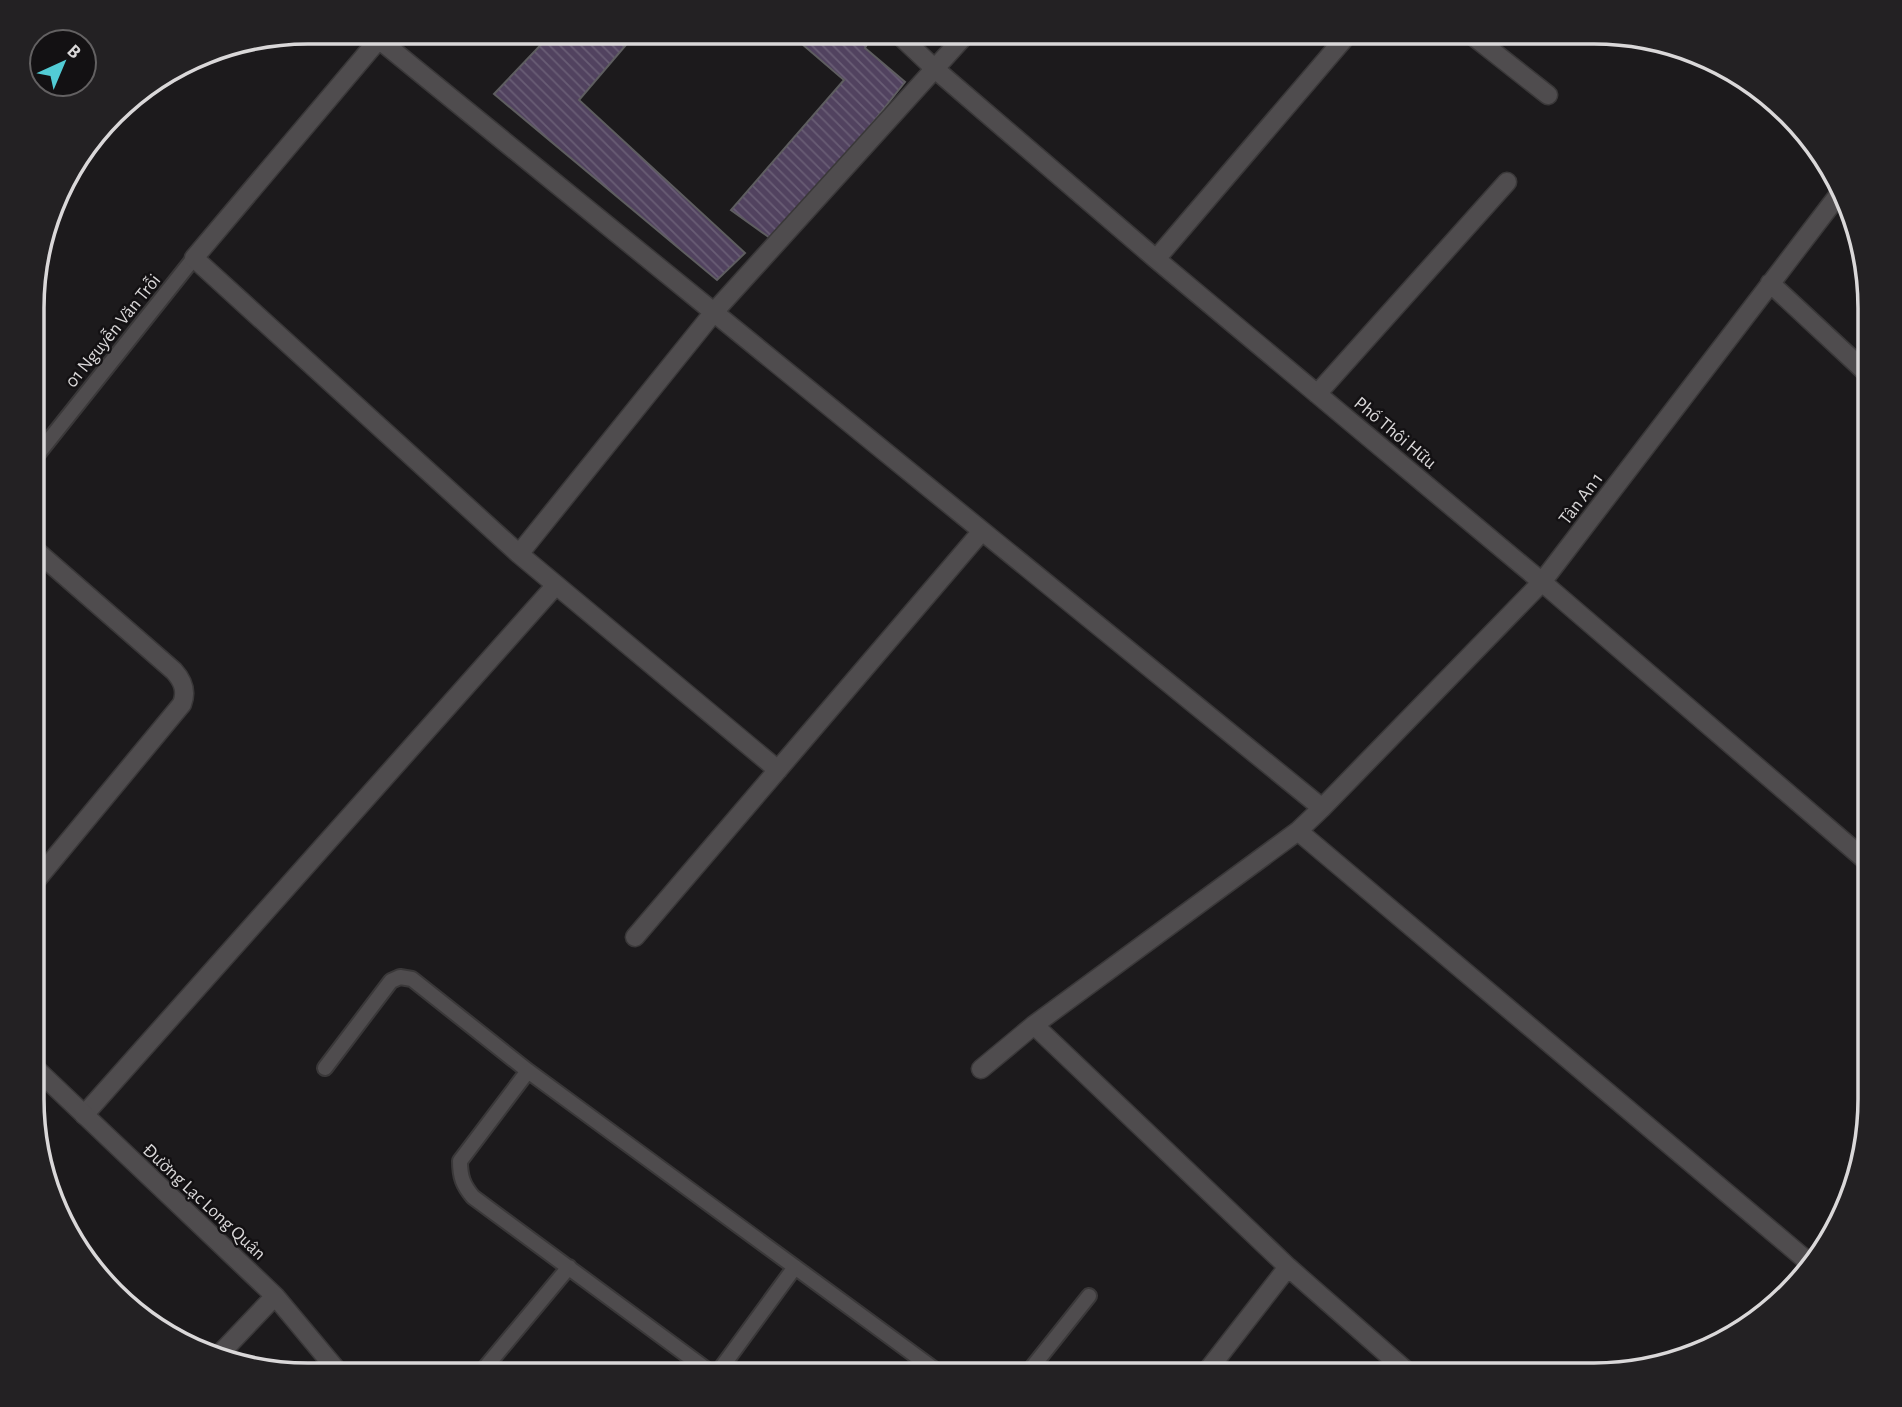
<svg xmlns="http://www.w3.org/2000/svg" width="1902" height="1407" font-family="'Alegreya Sans',sans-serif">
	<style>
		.building { fill: url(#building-back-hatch); stroke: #5e5d60; stroke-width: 2 }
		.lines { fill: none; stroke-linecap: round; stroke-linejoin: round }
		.service-casing { stroke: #3a3839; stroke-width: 18 }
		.minor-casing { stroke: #3a3839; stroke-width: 21 }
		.tertiary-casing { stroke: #3a3839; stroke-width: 21 }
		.service { stroke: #4f4c4e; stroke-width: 14 }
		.minor { stroke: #4f4c4e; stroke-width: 18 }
		.tertiary { stroke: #4f4c4e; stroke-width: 18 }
		.labels { text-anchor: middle; stroke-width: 5; stroke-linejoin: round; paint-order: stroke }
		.street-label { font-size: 19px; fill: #dad8d9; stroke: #131113 }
		.rim { fill: none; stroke: #dad8d9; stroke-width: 3.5 }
	</style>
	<defs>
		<pattern id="building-back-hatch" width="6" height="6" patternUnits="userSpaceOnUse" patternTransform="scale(1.75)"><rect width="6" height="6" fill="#51425f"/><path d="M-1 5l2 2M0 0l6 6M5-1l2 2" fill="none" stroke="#695d75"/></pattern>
	</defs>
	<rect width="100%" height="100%" fill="#1c1a1c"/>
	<path class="building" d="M553 32H637L579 100 745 253 717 280 494 94Z
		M788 32H871L873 33 865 48 905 82 777 243 731 210 844 80Z"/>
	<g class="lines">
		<g class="service-casing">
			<path id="service" d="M34 459 194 258
				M325 1068 391 981 400 977 412 979 528 1071 942 1375
				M528 1071 460 1161C460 1177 463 1185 473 1197L714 1375
				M479 1375 569 1267
				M716 1375 795 1267
				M1026 1375 1089 1296"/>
		</g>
		<g class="minor-casing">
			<path id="minor" d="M370 32 1322 808
				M896 32 935 69 1156 259 1542 582 1870 864
				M1468 32 1548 95
				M379 39 194 258 519 554 778 770
				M1156 259 1350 32
				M1770 283 1870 376
				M1317 394 1507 182
				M519 554 714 312 968 32
				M1298 831 1812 1265
				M33 884 182 704C187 691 183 681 174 671L33 548
				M635 937 982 531
				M1034 1025 1288 1267 1411 1375
				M981 1069 1034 1025 1298 831 1322 808 1542 582 1843 189
				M84 1115 556 585
				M1204 1375 1288 1267"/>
		</g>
		<g class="tertiary-casing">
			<path id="tertiary" d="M32 1065 275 1296 341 1375
				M216 1358 275 1296"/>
		</g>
		<use href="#service" class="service"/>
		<use href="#minor" class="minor"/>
		<use href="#tertiary" class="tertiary"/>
	</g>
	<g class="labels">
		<g class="street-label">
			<text transform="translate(112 330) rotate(-51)" y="7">01 Nguyễn Văn Trỗi</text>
			<text transform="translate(1396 432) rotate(40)" y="7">Phố Thôi Hữu</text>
			<text transform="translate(1580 498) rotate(-53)" y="7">Tân An 1</text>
			<text transform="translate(205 1201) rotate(43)" y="7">Đường Lạc Long Quân</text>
		</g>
	</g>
	<path d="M0 0H1902V1407H0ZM308 44H1594A264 264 0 0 1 1858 308V1099A264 264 0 0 1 1594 1363H308A264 264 0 0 1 44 1099V308A264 264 0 0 1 308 44Z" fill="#232123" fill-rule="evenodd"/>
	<path class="rim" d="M308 44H1594A264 264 0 0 1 1858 308V1099A264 264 0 0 1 1594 1363H308A264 264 0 0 1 44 1099V308A264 264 0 0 1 308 44Z"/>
	<g transform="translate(63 63) rotate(44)"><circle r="33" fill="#131113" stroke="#636162" stroke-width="2"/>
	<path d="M0-5L12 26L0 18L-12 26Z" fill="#52ccd5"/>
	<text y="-10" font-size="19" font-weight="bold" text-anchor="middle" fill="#dad8d9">B</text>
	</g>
</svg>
